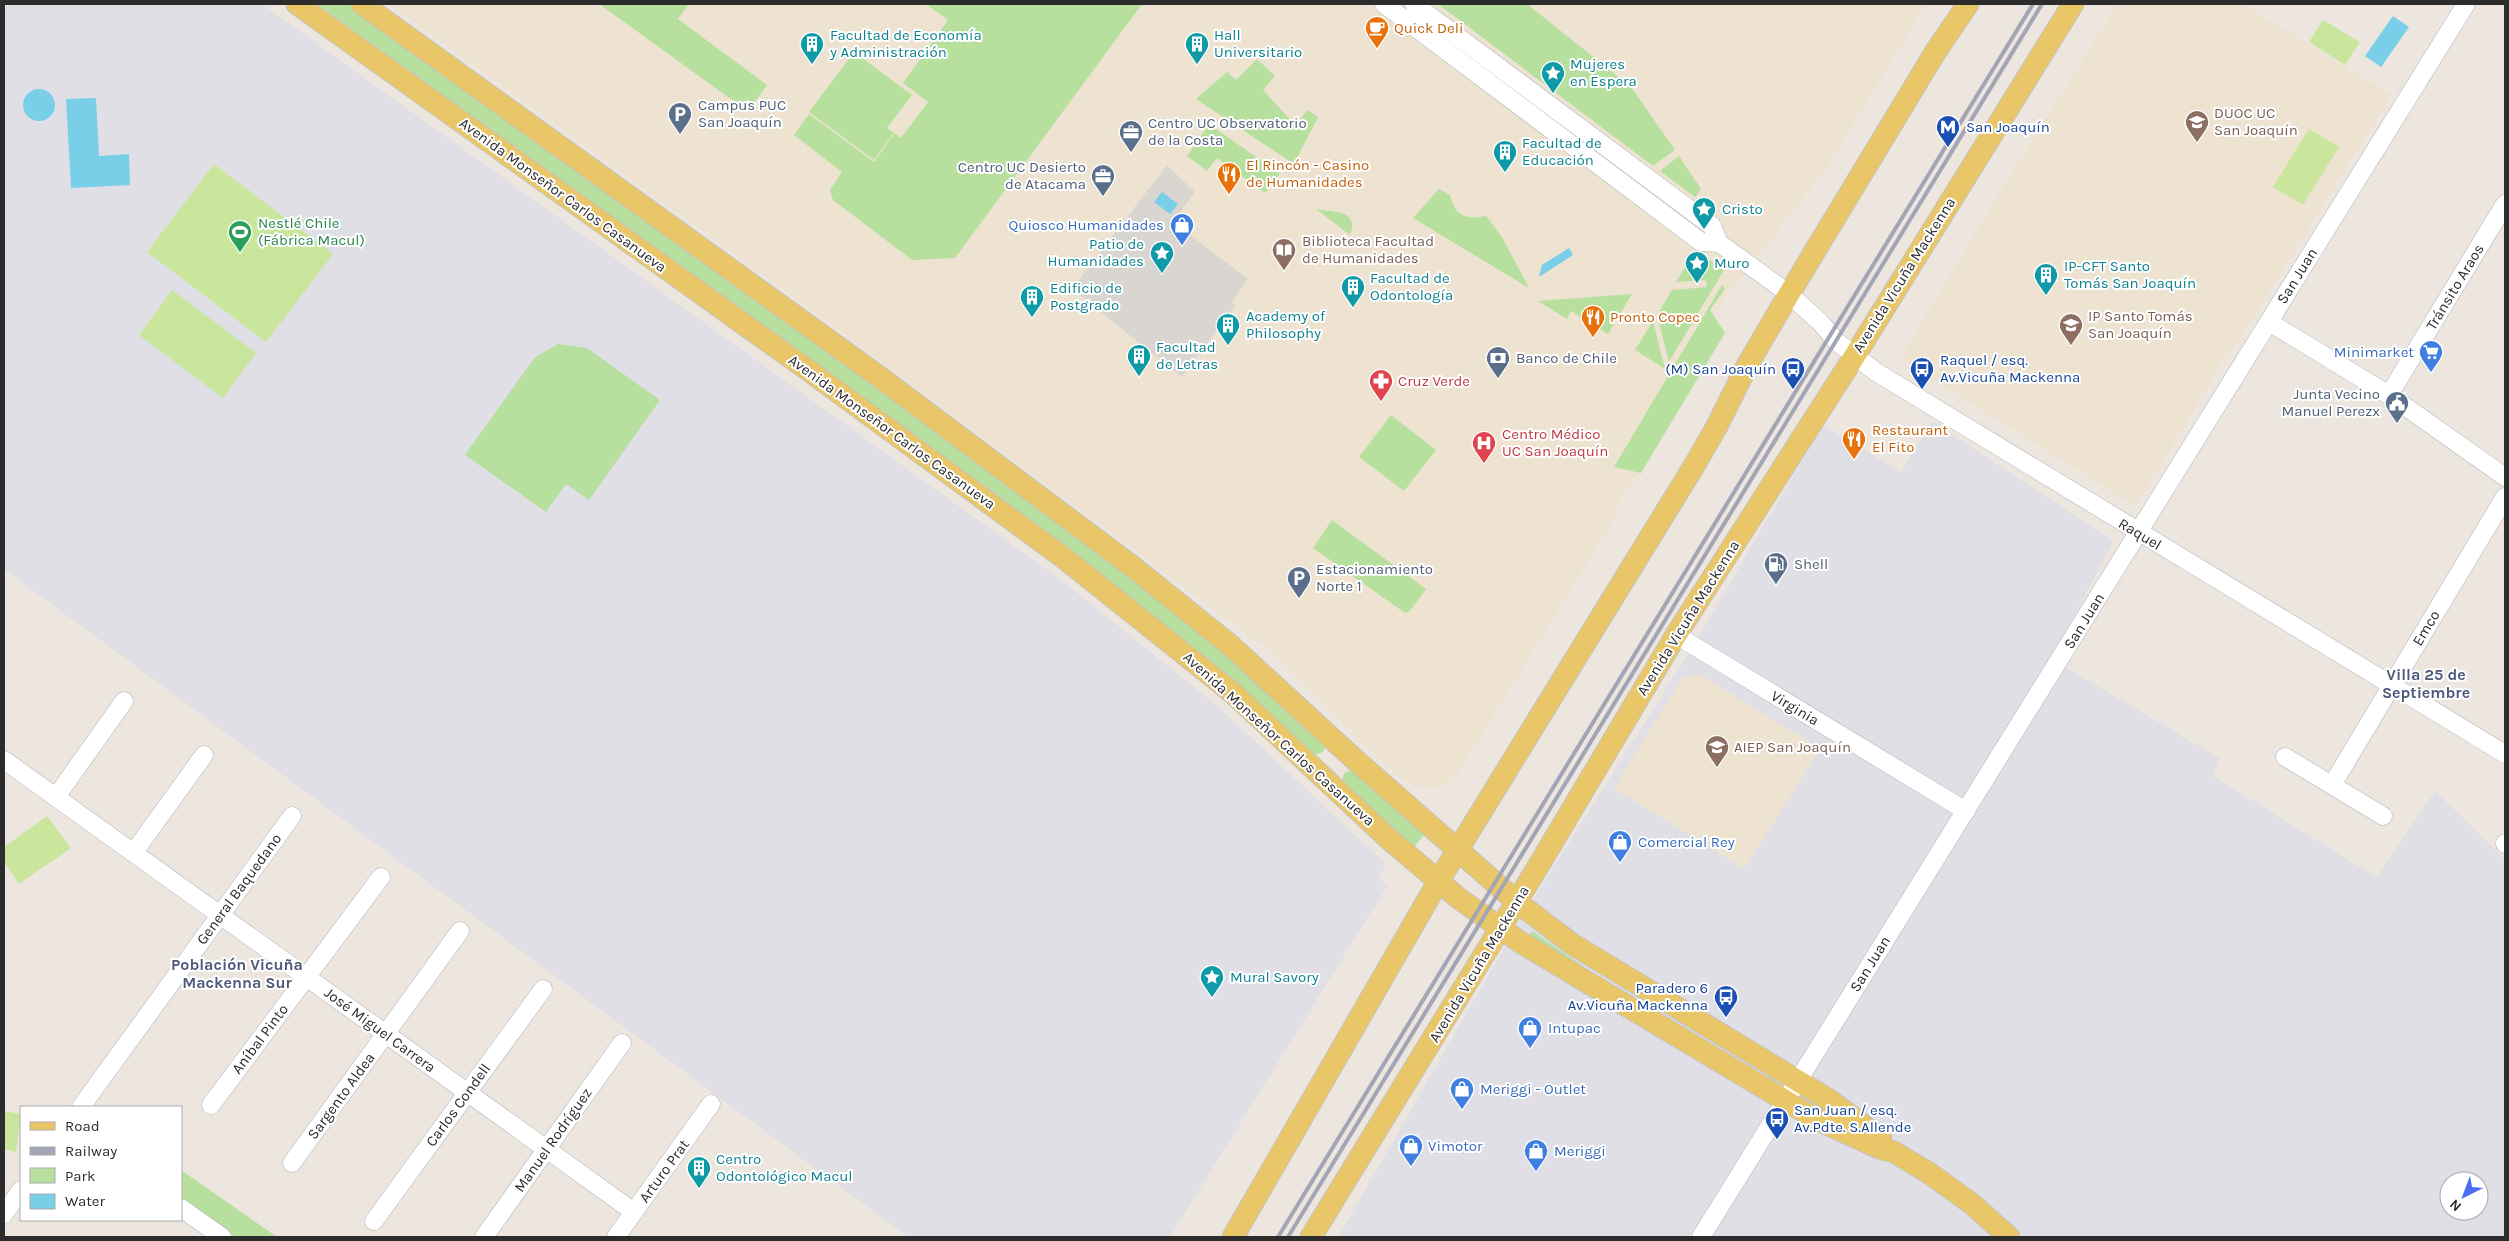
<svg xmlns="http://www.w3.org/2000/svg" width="2509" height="1241" font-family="Karla,sans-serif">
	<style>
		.industrial { fill: #e1dfe6; fill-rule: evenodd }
		.education { fill: #ede3d0 }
		.green { fill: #b7e09f }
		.pitch { fill: #c9e69c }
		.plaza { fill: #d9d6d2 }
		.water { fill: #79cee8 }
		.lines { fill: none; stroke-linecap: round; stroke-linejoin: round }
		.minor-casing { stroke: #afb2bb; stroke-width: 19 }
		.major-casing { stroke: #c4c4c4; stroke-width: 23 }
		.minor { stroke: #fff; stroke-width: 18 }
		.major { stroke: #e9c768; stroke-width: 21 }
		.rail { stroke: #a2a5b5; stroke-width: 4 }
		.labels { text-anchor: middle; stroke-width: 4; stroke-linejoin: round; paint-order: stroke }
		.food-label { font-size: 15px; fill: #c56008; stroke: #fff; text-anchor: start }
		.culture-label { font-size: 15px; fill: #0d838f; stroke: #fff; text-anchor: start }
		.service-label { font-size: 15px; fill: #4e5e75; stroke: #fff; text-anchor: start }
		.education-label { font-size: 15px; fill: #785e54; stroke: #fff; text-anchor: start }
		.transit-label { font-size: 15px; fill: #164399; stroke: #fff; text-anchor: start }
		.street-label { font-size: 15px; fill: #2c2c2c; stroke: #fff }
		.leisure-label { font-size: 15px; fill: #27864d; stroke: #fff; text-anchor: start }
		.shop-label { font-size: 15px; fill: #366cbe; stroke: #fff; text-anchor: start }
		.health-label { font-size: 15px; fill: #be3a42; stroke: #fff; text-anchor: start }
		.neighbourhood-label { font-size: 16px; font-weight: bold; fill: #4e587a; stroke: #fff }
	</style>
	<rect width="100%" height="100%" fill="#ede6df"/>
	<path class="industrial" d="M4 4H262L1060 579 1214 703 1386 864 1378 878 1388 885 1170 1237H908L4 569Z
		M1932 421 2113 541 2052 659 2219 758 2213 776 2376 877 2435 791 2505 859V1237H1338L1516 927 1690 651 1823 425 1901 472ZM2449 1181H2479V1211H2449Z"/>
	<path class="education" d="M390 4H1926L1826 169 1714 313 1725 333 1641 473 1638 472 1616 508 1619 511 1457 775 1449 783 1429 789 1410 784 1394 772 1265 647 881 361Z
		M2118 4H2242L2392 95 2239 340 2228 352 2136 506 1900 359 2001 190Z
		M1701 675 1820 749 1744 869 1614 788 1683 677Z"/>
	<path class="green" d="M317 4H349L733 281 1080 536 1216 645 1325 746 1323 752 1315 755 1312 753 1071 549Z
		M599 4H689L678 19 767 85 754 103 748 99 742 107Z
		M926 4H1142L955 258 912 260 833 200 830 190 842 172 794 135 809 114 874 162 895 133 901 138 928 102 903 83 948 20Z
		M1438 4H1527L1631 87 1675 150 1653 166Z
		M854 52 912 95 887 128 894 133 874 160 809 112Z
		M1257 59 1275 76 1263 90 1295 125 1308 110 1318 117 1294 164 1196 99 1227 72 1236 80Z
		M1209 124 1280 174 1265 193 1217 158 1207 171 1187 156Z
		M1679 156 1701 189 1695 197 1660 171Z
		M1439 189 1450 195C1455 216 1466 220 1486 216L1502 237 1529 288 1413 218Z
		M1316 209C1331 213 1360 208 1350 235Z
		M1696 250 1724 270 1669 362 1657 315 1672 290 1707 287 1706 280 1676 282Z
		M1722 285 1725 289 1710 310 1725 333 1641 473 1614 467Z
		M1632 294 1608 334 1571 311 1567 319 1538 301Z
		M1653 321 1665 369 1635 350Z
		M558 344 587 348 660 400 589 500 566 484 546 512 465 455 535 357Z
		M1391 415 1436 450 1404 491 1359 457Z
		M1332 520 1426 589 1409 612 1405 613 1313 548Z
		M1352 770 1427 832 1412 849 1342 781 1344 773Z
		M1532 931 1583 966 1584 969 1528 937Z
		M181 1170 277 1237H235L181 1199Z"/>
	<path class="pitch" d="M2323 20 2360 42 2345 65 2309 42Z
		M2309 129 2339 147 2303 205 2273 187Z
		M214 164 333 254 266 342 147 252Z
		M172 290 256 353 223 398 139 335Z
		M47 816 71 848 19 884 4 862V847Z
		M4 1111 21 1114 16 1152 4 1149Z"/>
	<path class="plaza" d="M1167 165 1195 192 1173 222 1248 279 1232 302 1236 305 1182 377 1072 289Z"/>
	<path class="water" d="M2393 16 2409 27 2381 67 2365 56Z
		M23 105a16 16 0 1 1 32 0a16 16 0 1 1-32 0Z
		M96 98 99 156 129 154 130 185 71 188 66 99Z
		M1162 192 1178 204 1170 214 1154 202Z
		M1569 248 1573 255 1539 277 1542 265Z"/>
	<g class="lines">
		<g class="minor-casing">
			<path id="minor" d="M1384 4 1701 242 1719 243
				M1414 4 1712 226 1719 243 1789 294 1820 322 1837 342 1876 372 2505 754
				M2269 322 2389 395 2505 477
				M2389 395 2505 204
				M1676 635 1966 811
				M2285 757 2383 816
				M4 760 634 1212
				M2332 785 2505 497
				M56 797 124 701
				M2505 844V843
				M134 852 204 755
				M211 1105 381 877
				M81 1107 292 816
				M292 1163 460 931
				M181 1208 222 1237
				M4 1214 21 1190
				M374 1221 543 989
				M484 1237 622 1043
				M616 1237 711 1104
				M1701 1237 2466 4"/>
		</g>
		<g class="major-casing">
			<path id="major" d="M297 4 808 370 1064 558 1233 693 1389 839 1457 897 1520 942 1818 1120 1879 1148 1894 1152 1929 1173 1972 1204 2009 1237
				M362 4 881 378 1133 567 1230 645 1352 757 1517 902 1572 944 1831 1101 1881 1139
				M1233 1237 1438 882 1694 466 1717 426 1748 364 1789 294 1936 51 1968 4
				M1311 1237 1536 870 1676 635 1854 357 2073 4"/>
		</g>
		<use href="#minor" class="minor"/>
		<use href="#major" class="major"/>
		<path class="rail" d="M1278 1237 2033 4
			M1288 1237 2042 4"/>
	</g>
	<defs>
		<g id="cafe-pin" transform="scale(1.25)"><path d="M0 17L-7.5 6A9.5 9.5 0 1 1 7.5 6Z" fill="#e8710a" stroke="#fff"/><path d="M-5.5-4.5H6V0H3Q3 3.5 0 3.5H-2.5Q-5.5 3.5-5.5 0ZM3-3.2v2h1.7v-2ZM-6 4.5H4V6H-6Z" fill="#fff"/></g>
		<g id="building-pin" transform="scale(1.25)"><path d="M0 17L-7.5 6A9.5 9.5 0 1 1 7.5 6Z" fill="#0f9aa8" stroke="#fff"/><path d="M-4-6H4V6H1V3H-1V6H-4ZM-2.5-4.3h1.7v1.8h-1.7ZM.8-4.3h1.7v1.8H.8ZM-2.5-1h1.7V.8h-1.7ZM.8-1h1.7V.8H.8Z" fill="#fff"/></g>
		<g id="sight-pin" transform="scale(1.25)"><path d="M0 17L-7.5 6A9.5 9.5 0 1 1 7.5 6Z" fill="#0f9aa8" stroke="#fff"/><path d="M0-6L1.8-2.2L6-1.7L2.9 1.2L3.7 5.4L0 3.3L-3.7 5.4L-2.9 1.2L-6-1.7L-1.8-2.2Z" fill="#fff"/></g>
		<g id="parking-pin" transform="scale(1.25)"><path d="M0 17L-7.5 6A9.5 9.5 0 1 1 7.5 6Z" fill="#5c6f8a" stroke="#fff"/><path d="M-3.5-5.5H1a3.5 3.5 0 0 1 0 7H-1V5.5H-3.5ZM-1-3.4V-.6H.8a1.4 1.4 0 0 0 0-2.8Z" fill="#fff"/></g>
		<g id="university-pin" transform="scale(1.25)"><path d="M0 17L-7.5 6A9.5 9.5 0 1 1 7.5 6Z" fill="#8d6e63" stroke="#fff"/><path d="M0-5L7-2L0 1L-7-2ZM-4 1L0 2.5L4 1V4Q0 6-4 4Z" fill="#fff"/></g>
		<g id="metro-pin" transform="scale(1.25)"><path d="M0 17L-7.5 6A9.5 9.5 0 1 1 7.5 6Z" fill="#1a4fb4" stroke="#fff"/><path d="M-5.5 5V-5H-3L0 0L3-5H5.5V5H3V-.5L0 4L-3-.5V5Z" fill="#fff"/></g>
		<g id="office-pin" transform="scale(1.25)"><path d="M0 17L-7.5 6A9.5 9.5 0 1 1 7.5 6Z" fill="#5c6f8a" stroke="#fff"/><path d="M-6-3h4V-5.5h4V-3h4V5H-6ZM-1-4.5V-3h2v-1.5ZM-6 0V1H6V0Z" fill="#fff"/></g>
		<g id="restaurant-pin" transform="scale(1.25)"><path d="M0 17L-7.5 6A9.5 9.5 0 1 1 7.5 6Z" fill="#e8710a" stroke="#fff"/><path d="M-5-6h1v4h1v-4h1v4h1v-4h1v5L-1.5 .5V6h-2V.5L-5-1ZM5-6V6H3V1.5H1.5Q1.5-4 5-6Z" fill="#fff"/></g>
		<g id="shop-pin" transform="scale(1.25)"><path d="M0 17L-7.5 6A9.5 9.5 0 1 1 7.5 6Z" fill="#3f7fe0" stroke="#fff"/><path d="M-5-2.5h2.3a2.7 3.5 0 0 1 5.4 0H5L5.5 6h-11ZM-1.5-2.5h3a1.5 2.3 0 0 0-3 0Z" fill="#fff"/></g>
		<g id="stadium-pin" transform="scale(1.25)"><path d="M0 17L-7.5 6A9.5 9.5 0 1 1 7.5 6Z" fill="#2e9e5b" stroke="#fff"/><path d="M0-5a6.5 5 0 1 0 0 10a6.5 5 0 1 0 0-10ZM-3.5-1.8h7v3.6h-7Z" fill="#fff"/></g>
		<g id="library-pin" transform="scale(1.25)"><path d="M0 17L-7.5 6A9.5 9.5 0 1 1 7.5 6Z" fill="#8d6e63" stroke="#fff"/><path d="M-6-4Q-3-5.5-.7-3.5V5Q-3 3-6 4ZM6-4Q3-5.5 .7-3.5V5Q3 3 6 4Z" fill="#fff"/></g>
		<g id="supermarket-pin" transform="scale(1.25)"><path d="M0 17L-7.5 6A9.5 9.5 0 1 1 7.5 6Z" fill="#3f7fe0" stroke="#fff"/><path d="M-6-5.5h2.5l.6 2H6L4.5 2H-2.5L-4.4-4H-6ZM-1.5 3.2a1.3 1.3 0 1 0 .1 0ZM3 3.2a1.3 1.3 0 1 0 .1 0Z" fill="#fff"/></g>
		<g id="bank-pin" transform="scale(1.25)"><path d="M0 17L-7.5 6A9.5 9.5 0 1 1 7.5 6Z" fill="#5c6f8a" stroke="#fff"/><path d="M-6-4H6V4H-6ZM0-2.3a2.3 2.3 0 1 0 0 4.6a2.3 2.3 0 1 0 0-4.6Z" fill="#fff"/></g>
		<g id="bus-pin" transform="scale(1.25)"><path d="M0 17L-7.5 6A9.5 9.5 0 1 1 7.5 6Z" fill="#1a4fb4" stroke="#fff"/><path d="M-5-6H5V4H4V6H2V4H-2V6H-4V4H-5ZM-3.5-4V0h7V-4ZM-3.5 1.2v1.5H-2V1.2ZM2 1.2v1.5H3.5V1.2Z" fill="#fff"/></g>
		<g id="pharmacy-pin" transform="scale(1.25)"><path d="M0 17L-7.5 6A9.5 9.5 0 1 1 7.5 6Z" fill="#e0444e" stroke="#fff"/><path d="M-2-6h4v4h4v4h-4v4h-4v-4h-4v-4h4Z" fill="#fff"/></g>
		<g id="civic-pin" transform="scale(1.25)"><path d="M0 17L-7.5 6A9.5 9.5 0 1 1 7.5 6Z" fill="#5c6f8a" stroke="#fff"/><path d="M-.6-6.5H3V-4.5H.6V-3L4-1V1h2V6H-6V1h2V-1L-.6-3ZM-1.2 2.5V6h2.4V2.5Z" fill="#fff"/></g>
		<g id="hospital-pin" transform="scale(1.25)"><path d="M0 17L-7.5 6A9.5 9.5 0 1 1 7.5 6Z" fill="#e0444e" stroke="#fff"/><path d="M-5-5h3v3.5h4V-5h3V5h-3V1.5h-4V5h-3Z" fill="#fff"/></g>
		<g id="fuel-pin" transform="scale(1.25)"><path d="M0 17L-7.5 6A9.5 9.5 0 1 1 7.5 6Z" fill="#5c6f8a" stroke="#fff"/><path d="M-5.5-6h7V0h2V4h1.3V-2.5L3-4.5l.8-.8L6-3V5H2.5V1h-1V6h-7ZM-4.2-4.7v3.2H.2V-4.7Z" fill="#fff"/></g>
	</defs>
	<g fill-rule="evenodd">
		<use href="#cafe-pin" x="1377" y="28"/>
		<use href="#building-pin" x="812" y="44"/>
		<use href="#building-pin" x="1197" y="44"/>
		<use href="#sight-pin" x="1553" y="73"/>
		<use href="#parking-pin" x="680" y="114"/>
		<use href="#university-pin" x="2197" y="122"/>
		<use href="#metro-pin" x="1948" y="127"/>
		<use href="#office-pin" x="1131" y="132"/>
		<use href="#building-pin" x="1505" y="152"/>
		<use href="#restaurant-pin" x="1229" y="174"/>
		<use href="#office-pin" x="1103" y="176"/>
		<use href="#sight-pin" x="1704" y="209"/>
		<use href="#shop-pin" x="1182" y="225"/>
		<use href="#stadium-pin" x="240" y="232"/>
		<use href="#library-pin" x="1284" y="250"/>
		<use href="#sight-pin" x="1162" y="253"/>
		<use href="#sight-pin" x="1697" y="263"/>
		<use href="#building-pin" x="2046" y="275"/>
		<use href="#building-pin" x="1353" y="287"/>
		<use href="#building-pin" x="1032" y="297"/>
		<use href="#restaurant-pin" x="1593" y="317"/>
		<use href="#building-pin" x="1228" y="325"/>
		<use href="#university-pin" x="2071" y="325"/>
		<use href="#supermarket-pin" x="2431" y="352"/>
		<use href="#building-pin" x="1139" y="356"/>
		<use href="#bank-pin" x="1498" y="358"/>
		<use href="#bus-pin" x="1793" y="369"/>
		<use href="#bus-pin" x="1922" y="369"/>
		<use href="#pharmacy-pin" x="1381" y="381"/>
		<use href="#civic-pin" x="2397" y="403"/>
		<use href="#restaurant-pin" x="1854" y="439"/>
		<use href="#hospital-pin" x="1484" y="443"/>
		<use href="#fuel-pin" x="1776" y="564"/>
		<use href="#parking-pin" x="1299" y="578"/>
		<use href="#university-pin" x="1717" y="747"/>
		<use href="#shop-pin" x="1620" y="842"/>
		<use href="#sight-pin" x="1212" y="977"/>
		<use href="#bus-pin" x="1726" y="997"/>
		<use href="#shop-pin" x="1530" y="1028"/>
		<use href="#shop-pin" x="1462" y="1089"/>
		<use href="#bus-pin" x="1777" y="1119"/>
		<use href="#shop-pin" x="1411" y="1146"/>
		<use href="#shop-pin" x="1536" y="1151"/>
		<use href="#building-pin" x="699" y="1168"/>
	</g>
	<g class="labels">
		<g class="food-label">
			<text x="1394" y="33">Quick Deli</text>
			<text x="1246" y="170">El Rincón - Casino<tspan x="1246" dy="17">de Humanidades</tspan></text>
			<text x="1610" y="322">Pronto Copec</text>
			<text x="1872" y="435">Restaurant<tspan x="1872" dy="17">El Fito</tspan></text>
		</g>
		<g class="culture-label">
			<text x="830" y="40">Facultad de Economía<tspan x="830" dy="17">y Administración</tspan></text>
			<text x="1214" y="40">Hall<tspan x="1214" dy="17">Universitario</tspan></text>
			<text x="1570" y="69">Mujeres<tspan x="1570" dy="17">en Espera</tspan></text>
			<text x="1522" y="148">Facultad de<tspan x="1522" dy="17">Educación</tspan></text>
			<text x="1722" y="214">Cristo</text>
			<text x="1144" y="249" text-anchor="end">Patio de<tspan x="1144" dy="17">Humanidades</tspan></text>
			<text x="1714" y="268">Muro</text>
			<text x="2064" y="271">IP-CFT Santo<tspan x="2064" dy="17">Tomás San Joaquín</tspan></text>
			<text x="1370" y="283">Facultad de<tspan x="1370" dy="17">Odontología</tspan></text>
			<text x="1050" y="293">Edificio de<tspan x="1050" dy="17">Postgrado</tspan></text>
			<text x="1246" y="321">Academy of<tspan x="1246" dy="17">Philosophy</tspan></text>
			<text x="1156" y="352">Facultad<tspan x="1156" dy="17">de Letras</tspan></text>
			<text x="1230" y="982">Mural Savory</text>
			<text x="716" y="1164">Centro<tspan x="716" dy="17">Odontológico Macul</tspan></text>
		</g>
		<g class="service-label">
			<text x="698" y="110">Campus PUC<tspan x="698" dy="17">San Joaquín</tspan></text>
			<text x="1148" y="128">Centro UC Observatorio<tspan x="1148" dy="17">de la Costa</tspan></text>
			<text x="1086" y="172" text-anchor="end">Centro UC Desierto<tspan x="1086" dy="17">de Atacama</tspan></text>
			<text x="1516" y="363">Banco de Chile</text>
			<text x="2380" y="399" text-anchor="end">Junta Vecino<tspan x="2380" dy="17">Manuel Perezx</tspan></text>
			<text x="1794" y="569">Shell</text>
			<text x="1316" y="574">Estacionamiento<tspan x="1316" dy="17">Norte 1</tspan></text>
		</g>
		<g class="education-label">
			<text x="2214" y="118">DUOC UC<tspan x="2214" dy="17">San Joaquín</tspan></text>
			<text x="1302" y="246">Biblioteca Facultad<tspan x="1302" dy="17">de Humanidades</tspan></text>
			<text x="2088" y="321">IP Santo Tomás<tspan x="2088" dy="17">San Joaquín</tspan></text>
			<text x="1734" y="752">AIEP San Joaquín</text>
		</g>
		<g class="transit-label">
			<text x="1966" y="132">San Joaquín</text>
			<text x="1940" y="365">Raquel / esq.<tspan x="1940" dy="17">Av.Vicuña Mackenna</tspan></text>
			<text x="1776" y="374" text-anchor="end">(M) San Joaquín</text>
			<text x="1708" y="993" text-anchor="end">Paradero 6<tspan x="1708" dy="17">Av.Vicuña Mackenna</tspan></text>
			<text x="1794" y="1115">San Juan / esq.<tspan x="1794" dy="17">Av.Pdte. S.Allende</tspan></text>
		</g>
		<g class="street-label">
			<text transform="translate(563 195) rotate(36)" y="5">Avenida Monseñor Carlos Casanueva</text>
			<text transform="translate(1904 275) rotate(-58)" y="5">Avenida Vicuña Mackenna</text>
			<text transform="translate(2297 276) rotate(-58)" y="5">San Juan</text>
			<text transform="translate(2455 287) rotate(-59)" y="5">Tránsito Araos</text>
			<text transform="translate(892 432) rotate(36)" y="5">Avenida Monseñor Carlos Casanueva</text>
			<text transform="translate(2140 534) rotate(31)" y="5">Raquel</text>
			<text transform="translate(1688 618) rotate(-58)" y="5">Avenida Vicuña Mackenna</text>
			<text transform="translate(2084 621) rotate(-58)" y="5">San Juan</text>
			<text transform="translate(2426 628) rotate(-59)" y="5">Emco</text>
			<text transform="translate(1795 708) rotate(31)" y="5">Virginia</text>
			<text transform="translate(1279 739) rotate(42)" y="5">Avenida Monseñor Carlos Casanueva</text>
			<text transform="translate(239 889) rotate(-54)" y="5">General Baquedano</text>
			<text transform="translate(1479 964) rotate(-59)" y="5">Avenida Vicuña Mackenna</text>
			<text transform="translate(1870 964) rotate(-58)" y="5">San Juan</text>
			<text transform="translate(380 1030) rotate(36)" y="5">José Miguel Carrera</text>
			<text transform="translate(260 1039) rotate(-53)" y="5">Aníbal Pinto</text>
			<text transform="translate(341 1096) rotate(-54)" y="5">Sargento Aldea</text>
			<text transform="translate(458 1105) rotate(-54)" y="5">Carlos Condell</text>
			<text transform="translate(553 1140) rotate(-55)" y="5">Manuel Rodríguez</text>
			<text transform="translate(664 1171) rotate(-54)" y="5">Arturo Prat</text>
		</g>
		<g class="leisure-label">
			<text x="258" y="228">Nestlé Chile<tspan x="258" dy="17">(Fábrica Macul)</tspan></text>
		</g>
		<g class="shop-label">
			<text x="1164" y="230" text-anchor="end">Quiosco Humanidades</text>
			<text x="2414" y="357" text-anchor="end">Minimarket</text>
			<text x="1638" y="847">Comercial Rey</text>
			<text x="1548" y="1033">Intupac</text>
			<text x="1480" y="1094">Meriggi - Outlet</text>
			<text x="1428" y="1151">Vimotor</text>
			<text x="1554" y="1156">Meriggi</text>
		</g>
		<g class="health-label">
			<text x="1398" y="386">Cruz Verde</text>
			<text x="1502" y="439">Centro Médico<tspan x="1502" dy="17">UC San Joaquín</tspan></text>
		</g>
		<g class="neighbourhood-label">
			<text x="2426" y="680">Villa 25 de<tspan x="2426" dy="18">Septiembre</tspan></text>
			<text x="237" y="970">Población Vicuña<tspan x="237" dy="18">Mackenna Sur</tspan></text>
		</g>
	</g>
	<rect width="2509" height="1241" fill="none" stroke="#2c2c2c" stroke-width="10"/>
	<rect x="20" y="1106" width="162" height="115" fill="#ffffff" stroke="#ababab"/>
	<rect x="30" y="1122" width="25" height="8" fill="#e9c768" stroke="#ababab"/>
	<text x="65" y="1131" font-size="15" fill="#2c2c2c">Road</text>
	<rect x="30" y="1147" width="25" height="8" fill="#a2a5b5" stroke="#ababab"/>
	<text x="65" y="1156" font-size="15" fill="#2c2c2c">Railway</text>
	<rect x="30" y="1168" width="25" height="15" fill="#b7e09f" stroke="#ababab"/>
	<text x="65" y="1181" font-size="15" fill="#2c2c2c">Park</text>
	<rect x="30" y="1194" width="25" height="15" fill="#79cee8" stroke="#ababab"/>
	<text x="65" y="1206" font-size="15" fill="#2c2c2c">Water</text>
	<g transform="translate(2464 1196) rotate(222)"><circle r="24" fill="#ffffff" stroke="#ababab"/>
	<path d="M0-4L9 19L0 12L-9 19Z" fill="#496eef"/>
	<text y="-8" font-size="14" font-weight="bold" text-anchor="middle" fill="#2c2c2c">N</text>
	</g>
</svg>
